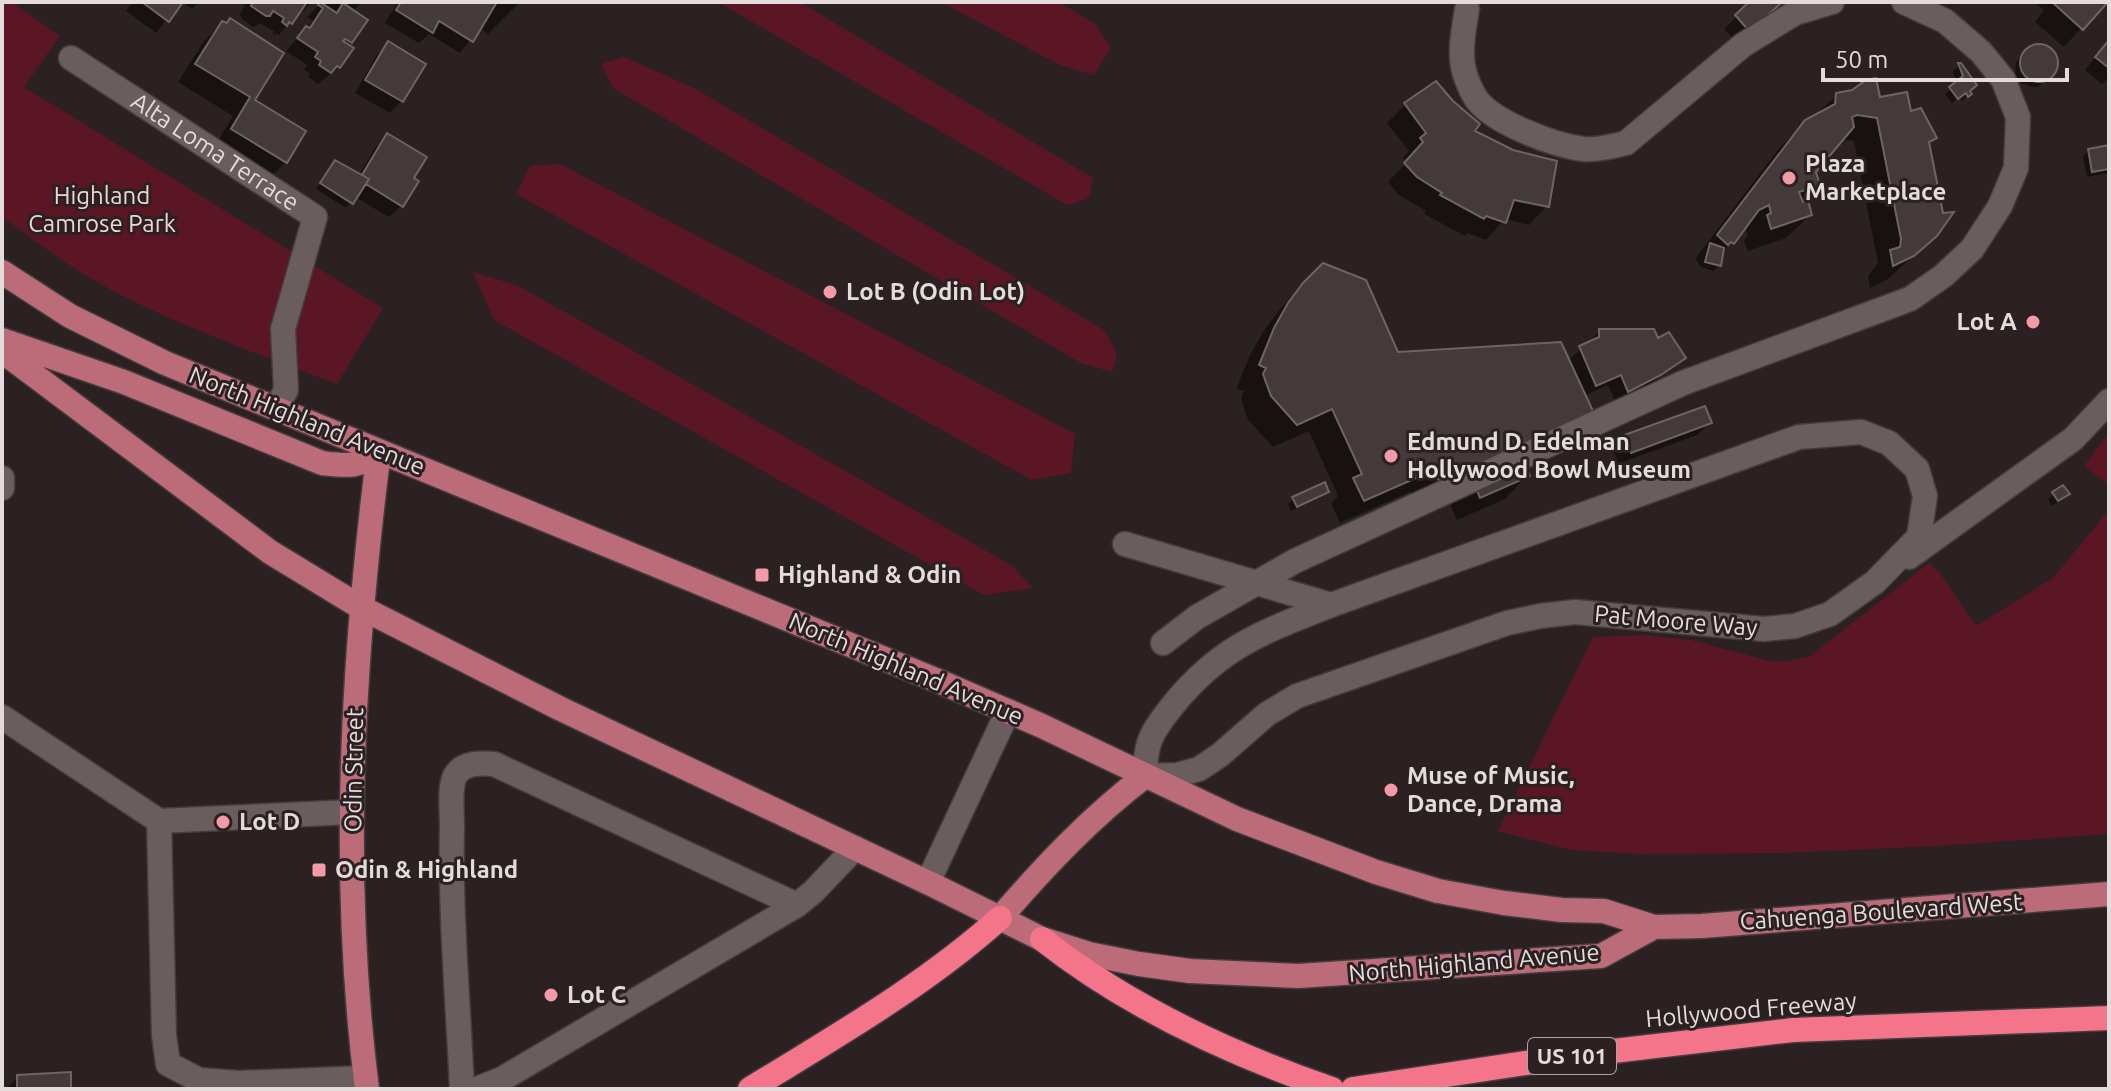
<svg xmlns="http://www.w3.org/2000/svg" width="2111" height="1091" font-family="Ubuntu,sans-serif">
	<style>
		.green { fill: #5b1626 }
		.shadow { fill: #0007 }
		.building { fill: #453a3b; stroke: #6f6364; stroke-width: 2 }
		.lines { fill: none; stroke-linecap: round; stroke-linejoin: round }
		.minor-casing { stroke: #453c3d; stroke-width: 27 }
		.major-casing { stroke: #453c3d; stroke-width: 27 }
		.highway-casing { stroke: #453c3d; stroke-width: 27 }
		.minor { stroke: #695d5e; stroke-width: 24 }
		.major { stroke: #bc6b78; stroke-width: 24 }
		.highway { stroke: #f4748a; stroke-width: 24 }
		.poi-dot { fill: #f49aa6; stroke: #2b2122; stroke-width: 3 }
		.labels { text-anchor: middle; stroke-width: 6; stroke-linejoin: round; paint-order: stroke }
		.shield { fill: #2b2122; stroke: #aca3a4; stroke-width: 2 }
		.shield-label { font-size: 22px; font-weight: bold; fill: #e3dbdc }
		.street-label { font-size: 24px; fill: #e3dbdc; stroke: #2b2122 }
		.poi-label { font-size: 24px; font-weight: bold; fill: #e3dbdc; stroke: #2b2122; text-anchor: start }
		.park-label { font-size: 24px; fill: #eed4d7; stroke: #2b2122 }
	</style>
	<rect width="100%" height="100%" fill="#2b2122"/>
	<path class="green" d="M2 2H11L60 36 24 87 383 308 337 384C262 356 186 328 115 292 75 271 39 244 2 217Z
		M718 2H800L1093 178 1089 198 1067 205Z
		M941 2H1059L1095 24 1111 48 1094 75 1060 65Z
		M624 57 694 88 1104 330 1117 354 1112 372 1081 363 613 88 601 64Z
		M560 164 1075 434 1071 473 1032 480 516 194 530 166Z
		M473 272 519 286 1011 565 1033 588 984 595 494 320Z
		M2109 433V485L2084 466Z
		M2109 510V834L1936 846 1783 853 1639 854 1572 850 1498 831 1593 637 1643 635 1691 640 1770 661 1784 662 1810 656 1929 563 1939 572 1976 626 2053 578Z"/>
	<path class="shadow" d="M132 2H180L156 33 126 11Z
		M182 2H199L192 9Z
		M239 2H312L301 13 298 11 279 35 276 33 273 36 274 31 260 23 253 27 241 18 242 17 239 15 245 6Z
		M315 2H361L352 12 351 42 339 67 318 84 308 77 310 74 304 70 307 65 286 51 313 21 307 17 320 4Z
		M398 2H520L488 34 479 28 460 53 429 34 419 43 385 23Z
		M1752 2H1780L1737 42 1724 29Z
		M2034 2H2105L2064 47 2035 22 2044 10Z
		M222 23 252 101 286 162 267 180 214 147 233 116 178 82 204 41Z
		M2109 40V78L2102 84 2085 70Z
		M389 44 423 64 402 101 390 113 355 93 376 56Z
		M2037 46 2048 48 2057 62 2053 73 2038 87H2032L2021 83 2015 74 2016 62 2026 51Z
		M1960 65 1969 94 1962 101 1959 97 1952 103 1945 94 1958 83 1952 72Z
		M1436 83 1472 132 1547 206 1529 225 1505 219 1486 240 1467 233 1465 236 1424 214 1426 211 1399 195 1388 182 1407 162 1403 158 1409 151 1387 123 1405 105Z
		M1837 95 1879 100 1910 113 1935 138 1928 145 1936 235 1888 279 1870 288 1868 276 1878 263 1854 141 1841 139 1814 172 1818 184 1796 206 1810 215 1786 238 1748 251 1744 240 1748 236 1745 225 1721 254 1719 265 1714 271 1701 267 1695 259 1781 146Z
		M387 136 411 179 402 205 389 217 355 197 346 208 316 189 336 162 359 175 375 148Z
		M2109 147V173L2087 177 2083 156 2089 150Z
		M1324 265 1397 354 1568 361 1600 331 1657 340 1683 358 1647 387 1616 403 1608 385 1584 396 1591 411 1567 435 1520 456 1528 475 1505 499 1457 520 1444 490 1415 503 1410 492 1340 523 1331 503 1338 496 1309 431 1273 447 1248 420 1241 399 1244 391 1236 389 1251 353 1265 329 1280 309Z
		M1709 423 1697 435 1618 464 1613 449 1625 437Z
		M2062 487V499L2052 506 2048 499Z
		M1327 491 1321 497 1291 511 1288 504 1294 499Z
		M18 1077 69 1089H6Z"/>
	<path class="building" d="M142 2H183L169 22Z
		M250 2H307L292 24 289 22 287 26 282 22 284 18 273 11 270 16H266L251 6 252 4Z
		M320 2 337 13 343 3 368 20 352 43 345 39 343 41 354 48 340 68 337 66 331 73 319 65 321 61 315 57 318 52 297 38 306 26 310 28 323 8 318 5Z
		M401 2H497L473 42 439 21 433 33 396 10Z
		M1749 2H1782L1750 32 1735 15Z
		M2052 2H2108L2083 30Z
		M230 18 284 53 255 100 306 131 287 163 231 129 250 97 195 64 222 21 227 23Z
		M2109 40V68L2095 57Z
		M388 41 426 64 403 102 365 80Z
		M2020 63a19 19 0 1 1 38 0a19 19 0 1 1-38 0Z
		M1958 63H1961L1977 85 1970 91 1972 94 1968 97 1966 93 1958 99 1949 87 1963 76Z
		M1876 78 1880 97 1907 92 1911 111 1921 108 1937 138 1929 142 1943 213 1954 212 1937 236 1914 256 1893 266 1890 250 1900 247 1901 239 1877 118 1857 115 1852 117 1854 127 1816 172 1820 185 1799 192 1803 202 1808 200 1812 215 1771 229 1767 215 1771 213 1769 205 1759 210 1734 244 1731 242 1728 245 1717 235 1805 120 1835 104 1836 93 1852 90 1866 80Z
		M1436 81 1453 101 1480 124 1475 131 1513 150 1557 161 1549 207 1514 200 1506 223 1486 216 1484 219 1440 195 1442 193 1417 177 1404 163 1423 142 1420 138 1426 133 1404 103Z
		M387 133 427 157 414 178 419 181 403 207 366 184 369 179 362 175Z
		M2109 145V169L2092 172 2088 149Z
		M335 160 369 179 353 204 320 183Z
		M1710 243 1724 248 1721 266 1705 262Z
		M1323 263 1366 280 1398 352 1561 342 1593 411 1517 446 1530 476 1480 498 1468 468 1439 481 1434 470 1364 501 1353 478 1362 474 1332 409 1297 425 1271 396 1263 374 1266 368 1259 365 1274 328 1288 303 1303 283Z
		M1599 329H1654L1658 338 1669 332 1686 358 1661 375 1628 392 1621 375 1596 386 1579 346 1599 337Z
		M1705 406 1712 423 1631 453 1624 435Z
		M1325 482 1329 492 1297 507 1292 497Z
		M2063 485 2070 494 2058 501 2052 492Z
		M71 1072V1089H17V1075Z"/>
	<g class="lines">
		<g class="minor-casing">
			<g id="minor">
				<path d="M1467 9C1464 28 1459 52 1464 71 1466 79 1472 93 1477 100 1495 123 1553 145 1583 149 1598 150 1611 147 1626 143L1743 45 1795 13 1832 2"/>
				<path id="s1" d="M71 58 315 217 283 329 286 390 276 409"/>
				<path d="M1861 432 1889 443 1917 469 1925 496 1919 537 1875 582 1830 614 1795 626 1764 629 1575 612 1540 616 1507 623 1297 696 1267 714 1220 755 1199 769 1177 775 1145 776C1145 741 1152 732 1173 705 1221 646 1263 632 1331 605L1799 437Z"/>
				<path d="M2 478V488"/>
				<path d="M1125 544 1331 605"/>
				<path d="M1909 557 2073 439 2109 401"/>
				<path d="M1163 643 1197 617 1295 561 1683 383 1910 299 1943 276 1972 249 2000 206 2016 168 2018 117 2003 79 1981 52 1945 21 1904 2"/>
				<path d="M2 717 159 821 352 812"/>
				<path d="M159 821 164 1035 168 1064 199 1080 239 1083 365 1078"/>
				<path d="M928 882 1008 711"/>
				<path d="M797 905 813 892 855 848"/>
				<path d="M462 1089C458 1001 450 913 452 825 452 811 449 789 455 776 463 762 481 763 494 764L797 905 502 1079 477 1089"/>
			</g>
		</g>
		<g class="major-casing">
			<path id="major" d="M2 272 70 316 165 363 943 683 1042 726 1237 819 1376 872 1438 891 1504 903 1562 910 1604 911 1654 927 1702 926 2109 894
				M2 340 124 382 322 463C348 466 359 468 379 451
				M2 351 270 552 362 608 561 709 933 885 1042 939 1089 954 1139 964 1190 971 1298 976 1601 956 1654 927
				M1000 918C1045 866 1090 818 1145 776
				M367 1089C340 877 352 662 379 451"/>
		</g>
		<g class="highway-casing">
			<path id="highway" d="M1042 939C1127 1006 1230 1054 1332 1089
				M750 1089C836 1036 924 986 1000 918
				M1353 1089 1579 1055 1793 1030 2109 1018"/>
		</g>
		<use href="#minor" class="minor"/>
		<use href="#major" class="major"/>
		<use href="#highway" class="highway"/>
	</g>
	<g class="poi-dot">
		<circle cx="1789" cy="178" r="8"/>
		<circle cx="830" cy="292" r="8"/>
		<circle cx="2033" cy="322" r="8"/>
		<circle cx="1391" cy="456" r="8"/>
		<rect x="754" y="567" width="16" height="16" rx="4"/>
		<circle cx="1391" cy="790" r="8"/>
		<circle cx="223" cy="822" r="8"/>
		<rect x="311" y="862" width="16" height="16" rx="4"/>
		<circle cx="551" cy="995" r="8"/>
	</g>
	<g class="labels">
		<rect class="shield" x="1528" y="1038" width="88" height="36" rx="6"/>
		<g class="shield-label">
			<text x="1572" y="1064">US 101</text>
		</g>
		<g class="street-label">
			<text dy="8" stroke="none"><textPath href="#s1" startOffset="172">Alta Loma Terrace</textPath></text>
			<text transform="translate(307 421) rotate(22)" y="8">North Highland Avenue</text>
			<text transform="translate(1676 621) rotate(5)" y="8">Pat Moore Way</text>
			<text transform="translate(906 669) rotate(23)" y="8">North Highland Avenue</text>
			<text transform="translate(354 770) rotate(-89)" y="8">Odin Street</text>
			<text transform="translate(1881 912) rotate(-4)" y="8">Cahuenga Boulevard West</text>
			<text transform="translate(1474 963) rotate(-5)" y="8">North Highland Avenue</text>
			<text transform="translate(1751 1010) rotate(-5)" y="8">Hollywood Freeway</text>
		</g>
		<g class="poi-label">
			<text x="1805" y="172">Plaza<tspan x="1805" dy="28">Marketplace</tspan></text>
			<text x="846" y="300">Lot B (Odin Lot)</text>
			<text x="2017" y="330" text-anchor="end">Lot A</text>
			<text x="1407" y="450">Edmund D. Edelman<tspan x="1407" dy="28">Hollywood Bowl Museum</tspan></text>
			<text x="778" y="583">Highland &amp; Odin</text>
			<text x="1407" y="784">Muse of Music,<tspan x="1407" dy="28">Dance, Drama</tspan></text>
			<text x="239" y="830">Lot D</text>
			<text x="335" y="878">Odin &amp; Highland</text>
			<text x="567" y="1003">Lot C</text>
		</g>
		<g class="park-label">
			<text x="102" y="204">Highland<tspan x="102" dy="28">Camrose Park</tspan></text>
		</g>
	</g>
	<rect width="2111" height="1091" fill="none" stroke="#e3dbdc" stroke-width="8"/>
	<path d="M1823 68v12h244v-12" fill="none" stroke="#e3dbdc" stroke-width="4"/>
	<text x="1835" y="68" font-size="24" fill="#e3dbdc" stroke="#2b2122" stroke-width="6" paint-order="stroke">50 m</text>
</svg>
